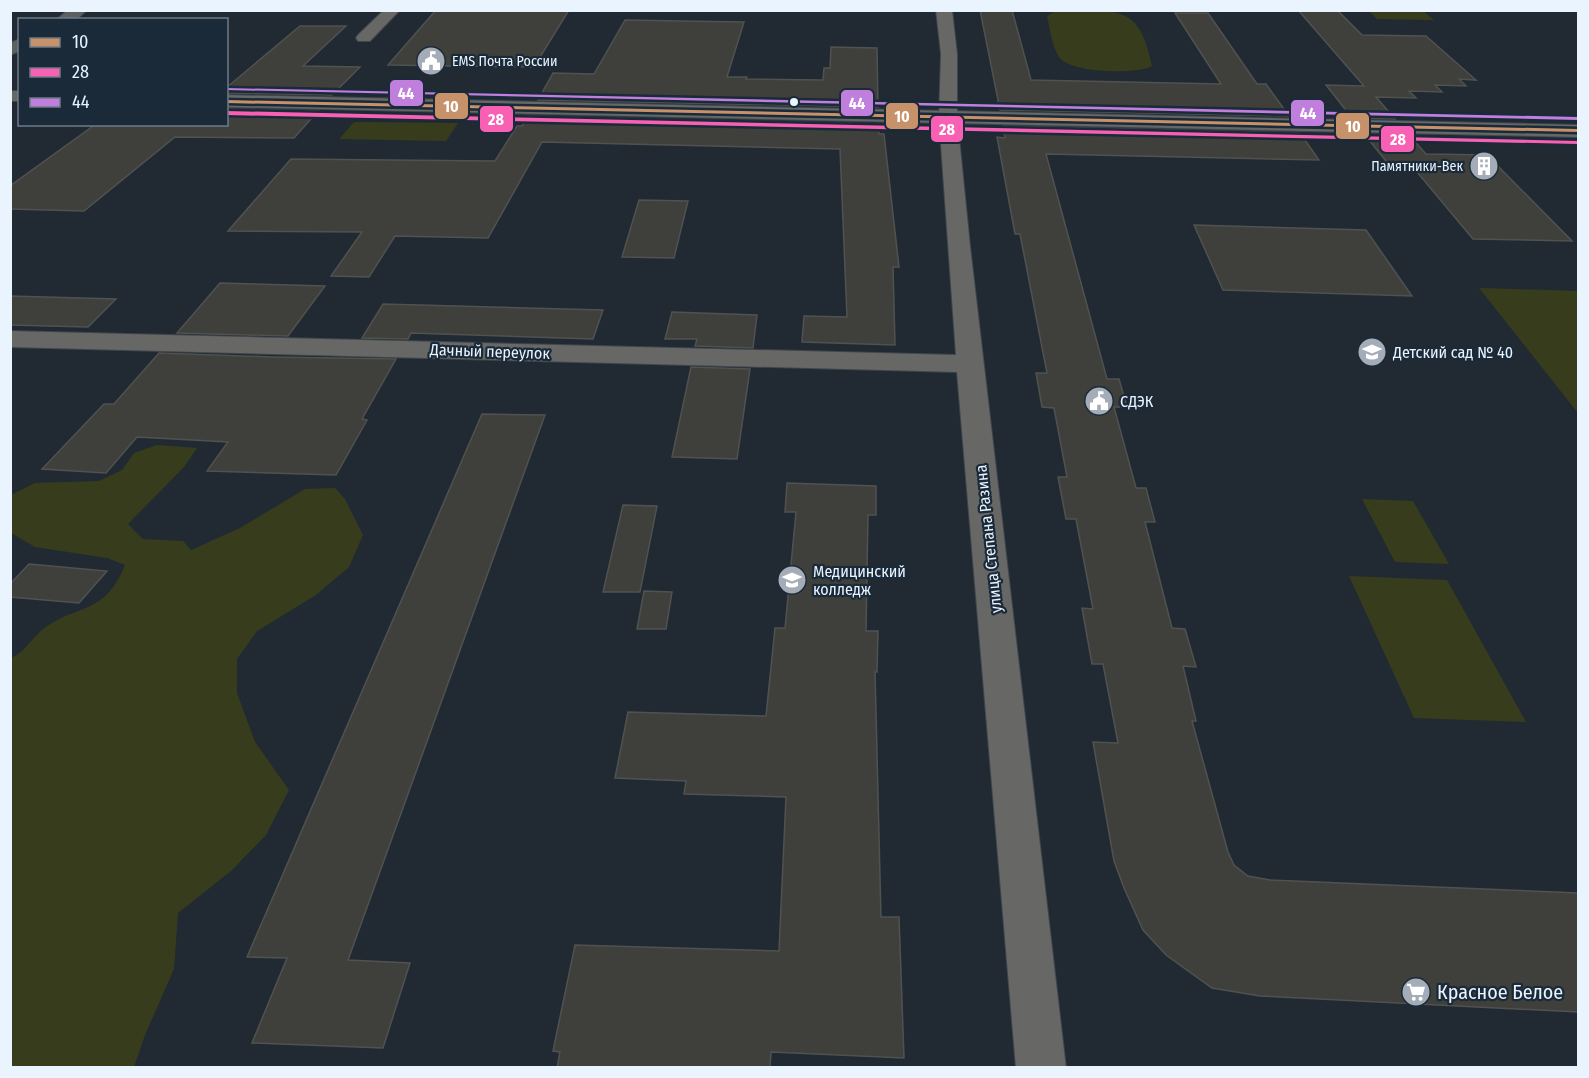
<svg xmlns="http://www.w3.org/2000/svg" width="1589" height="1078" font-family="'Fira Sans Condensed',sans-serif">
	<style>
		.green { fill: #373d1c }
		.building { fill: #3f403b; stroke: #505251; stroke-width: 1.5 }
		.lines { fill: none; stroke-linecap: round; stroke-linejoin: round }
		.minor-casing { stroke: #3f464d; stroke-width: 2 }
		.secondary-casing { stroke: #3f464d; stroke-width: 2 }
		.primary-casing { stroke: #3f464d; stroke-width: 2 }
		.minor { fill: #676765; fill-rule: evenodd }
		.secondary { fill: #5d6061; fill-rule: evenodd }
		.primary { fill: #666868; fill-rule: evenodd }
		.bus-1-casing { stroke: #1a2a39; stroke-width: 5 }
		.bus-2-casing { stroke: #1a2a39; stroke-width: 5 }
		.bus-3-casing { stroke: #1a2a39; stroke-width: 5 }
		.bus-1 { fill: #c7916a; fill-rule: evenodd }
		.bus-2 { fill: #f860b3; fill-rule: evenodd }
		.bus-3 { fill: #c07fdc; fill-rule: evenodd }
		.bus-dot { fill: #eaf4ff; stroke: #1a2a39; stroke-width: 2 }
		.labels { text-anchor: middle; stroke-width: 4.5; stroke-linejoin: round; paint-order: stroke }
		.far-poi-label { font-size: 14px; fill: #eaf4ff; stroke: #1a2a39; text-anchor: start }
		.street-label { font-size: 16px; fill: #eaf4ff; stroke: #1a2a39 }
		.poi-label { font-size: 16px; fill: #eaf4ff; stroke: #1a2a39; text-anchor: start }
		.near-poi-label { font-size: 20px; fill: #eaf4ff; stroke: #1a2a39; text-anchor: start }
		.line-badge { stroke: #1a2a39; stroke-width: 2 }
		.badge-label { font-size: 16px; text-anchor: middle; font-weight: bold; fill: #fff }
	</style>
	<rect width="100%" height="100%" fill="#212a32"/>
	<path class="green" d="M1056 11C1079 10 1123 5 1137 26 1145 36 1149 53 1152 66 1136 75 1070 73 1059 57 1052 47 1050 28 1047 16Z
		M1369 11H1423L1434 20 1377 19Z
		M354 122 458 123 446 141 339 139Z
		M1479 288 1578 291V413Z
		M157 445 197 448 184 467 128 524 143 539 183 541 191 550 240 528 305 489 335 488 345 499 363 535 349 567 316 595 257 631 237 659V693L255 742 289 790 266 835 231 871 178 913 174 969 145 1035 134 1067H11V658C25 652 30 640 42 630 76 603 104 617 125 565L107 558 35 547 11 533V495L35 483 99 481 122 470 134 453Z
		M1362 499 1413 501 1449 564 1395 562Z
		M1349 576 1447 580 1526 722 1414 718Z"/>
	<path class="building" d="M436 10H569L534 67 388 65Z
		M980 10H1012L1031 80 1221 84 1175 13H1208L1257 84H1266L1289 116 1000 110Z
		M1298 10H1337L1362 35 1426 36 1476 80 1459 79 1466 86 1435 85 1442 92 1409 91 1416 98 1376 97 1395 119 1352 118 1326 85 1364 86Z
		M625 20 744 22 727 77H747L746 79 823 80 824 68H830L831 47 877 48 878 107 538 100 553 73 594 74Z
		M300 26H346L303 66 360 67 332 95 226 93V88Z
		M226 109 318 111 294 138 175 137 84 211 10 209V186L96 124H226Z
		M528 116 878 124 879 134H884L899 267H893L895 345 802 342 804 316 847 317 840 149 542 142 488 238 395 236 369 277 331 276 362 232 228 231 291 159 495 161 517 126H522Z
		M1003 126 1300 133 1319 160 1046 154 1107 379H1119L1127 407H1114L1136 488H1146L1155 522H1145L1172 628 1185 629 1196 667 1183 666 1196 721H1192L1228 852 1234 865 1248 876 1270 880 1578 893V1012L1260 996 1212 988 1166 955 1143 930 1124 888 1114 861 1093 742 1118 743 1103 664H1092L1082 608 1093 609 1076 519H1066L1058 477H1067L1054 408 1042 407 1036 373H1047L1020 234H1015L997 137 1005 138Z
		M1365 135 1410 136 1426 154 1487 155 1572 241 1473 239 1417 172 1394 171Z
		M639 200 688 201 674 258 622 257Z
		M1194 225 1366 230 1412 296 1223 290Z
		M220 283 325 286 288 336 177 333Z
		M10 296 116 299 88 327 10 325Z
		M383 304 603 310 593 339 411 333 408 339 362 338Z
		M672 312 757 315 753 348 695 346 697 339H665Z
		M159 353 272 357 396 359 362 419 367 420 336 475 207 471 228 442 137 437 106 473 42 469 104 404H114Z
		M691 367 750 369 737 459 672 457Z
		M482 414 545 415 348 960 410 963 383 1048 252 1043 287 958 247 957Z
		M787 483 876 486V515H868L866 631H878L877 672H875L881 917H899L904 1058 771 1052 770 1068H557L560 1052 553 1051 575 945 779 951 786 797 684 794 686 781 615 778 628 712 766 716 775 628H785L796 512H785Z
		M623 505 657 506 640 592H603Z
		M29 564 107 571 79 603 10 597V584Z
		M644 591 672 592 666 629H637Z"/>
	<g class="lines">
		<g class="minor-casing">
			<path id="minor" d="M384 10H400L370 41H358L356 38 358 35Z
				M936 10H952L957 54V117L970 246 1066 1068H1016L957 372 10 347V331L956 355 939 117 941 54Z"/>
		</g>
		<g class="secondary-casing">
			<path id="secondary" d="M68 10H87L76 20H56Z
				M20 39V51L10 55V43Z"/>
		</g>
		<g class="primary-casing">
			<path id="primary" d="M10 91H20V101H10Z
				M226 95 1578 125V137L226 107Z"/>
		</g>
		<use href="#minor" class="minor"/>
		<use href="#secondary" class="secondary"/>
		<use href="#primary" class="primary"/>
		<g class="bus-1-casing">
			<path id="bus-1" d="M226 100 1578 129V132L226 103Z"/>
		</g>
		<g class="bus-2-casing">
			<path id="bus-2" d="M226 111 1578 141V144L226 115Z"/>
		</g>
		<g class="bus-3-casing">
			<path id="bus-3" d="M226 88 1578 117V120L226 90Z"/>
		</g>
		<use href="#bus-1" class="bus-1"/>
		<use href="#bus-2" class="bus-2"/>
		<use href="#bus-3" class="bus-3"/>
	</g>
	<defs>
		<g id="civic-disc" transform="scale(1.5)"><circle r="9.5" fill="#a4adb7" stroke="#1a2a39"/><path d="M-.6-6.5H3V-4.5H.6V-3L4-1V1h2V6H-6V1h2V-1L-.6-3ZM-1.2 2.5V6h2.4V2.5Z" fill="#fff"/></g>
		<g id="building-disc" transform="scale(1.5)"><circle r="9.5" fill="#a4adb7" stroke="#1a2a39"/><path d="M-4-6H4V6H1V3H-1V6H-4ZM-2.5-4.3h1.7v1.8h-1.7ZM.8-4.3h1.7v1.8H.8ZM-2.5-1h1.7V.8h-1.7ZM.8-1h1.7V.8H.8Z" fill="#fff"/></g>
		<g id="school-disc" transform="scale(1.5)"><circle r="9.5" fill="#a4adb7" stroke="#1a2a39"/><path d="M0-5L7-2L0 1L-7-2ZM-4 1L0 2.5L4 1V4Q0 6-4 4Z" fill="#fff"/></g>
		<g id="university-disc" transform="scale(1.5)"><circle r="9.5" fill="#a4adb7" stroke="#1a2a39"/><path d="M0-5L7-2L0 1L-7-2ZM-4 1L0 2.5L4 1V4Q0 6-4 4Z" fill="#fff"/></g>
		<g id="supermarket-disc" transform="scale(1.5)"><circle r="9.5" fill="#a4adb7" stroke="#1a2a39"/><path d="M-6-5.5h2.5l.6 2H6L4.5 2H-2.5L-4.4-4H-6ZM-1.5 3.2a1.3 1.3 0 1 0 .1 0ZM3 3.2a1.3 1.3 0 1 0 .1 0Z" fill="#fff"/></g>
	</defs>
	<g fill-rule="evenodd">
		<use href="#civic-disc" x="431" y="61"/>
		<use href="#building-disc" x="1484" y="166"/>
		<use href="#school-disc" x="1372" y="352"/>
		<use href="#civic-disc" x="1099" y="401"/>
		<use href="#university-disc" x="792" y="580"/>
		<use href="#supermarket-disc" x="1416" y="992"/>
	</g>
	<circle class="bus-dot" cx="794" cy="102" r="5"/>
	<g class="labels">
		<g class="far-poi-label">
			<text x="452" y="66">EMS Почта России</text>
			<text x="1463" y="171" text-anchor="end">Памятники-Век</text>
		</g>
		<g class="street-label">
			<text transform="translate(490 351) rotate(2)" y="6">Дачный переулок</text>
			<text transform="translate(988 539) rotate(-96)" y="6">улица Степана Разина</text>
		</g>
		<g class="poi-label">
			<text x="1393" y="358">Детский сад № 40</text>
			<text x="1120" y="407">СДЭК</text>
			<text x="813" y="577">Медицинский<tspan x="813" dy="18">колледж</tspan></text>
		</g>
		<g class="near-poi-label">
			<text x="1437" y="999">Красное Белое</text>
		</g>
	</g>
	<g class="line-badge">
		<rect x="389" y="79" width="35" height="28" rx="6" fill="#c07fdc"/>
		<rect x="840" y="89" width="34" height="28" rx="6" fill="#c07fdc"/>
		<rect x="434" y="92" width="35" height="28" rx="6" fill="#c7916a"/>
		<rect x="1290" y="99" width="35" height="28" rx="6" fill="#c07fdc"/>
		<rect x="885" y="102" width="34" height="28" rx="6" fill="#c7916a"/>
		<rect x="479" y="105" width="35" height="28" rx="6" fill="#f860b3"/>
		<rect x="1335" y="112" width="35" height="28" rx="6" fill="#c7916a"/>
		<rect x="930" y="115" width="34" height="28" rx="6" fill="#f860b3"/>
		<rect x="1380" y="125" width="35" height="28" rx="6" fill="#f860b3"/>
	</g>
	<g class="badge-label">
		<text x="406" y="99">44</text>
		<text x="857" y="109">44</text>
		<text x="451" y="112">10</text>
		<text x="1308" y="119">44</text>
		<text x="902" y="122">10</text>
		<text x="496" y="125">28</text>
		<text x="1353" y="132">10</text>
		<text x="947" y="135">28</text>
		<text x="1398" y="145">28</text>
	</g>
	<rect width="1589" height="1078" fill="none" stroke="#eaf4ff" stroke-width="24"/>
	<rect x="18" y="18" width="210" height="108" fill="#1a2a39" stroke="#6d7b88" stroke-width="1.5"/>
	<rect x="30" y="38" width="30" height="9" fill="#c7916a" stroke="#6d7b88" stroke-width="1.5"/>
	<text x="72" y="48" font-size="18" fill="#eaf4ff">10</text>
	<rect x="30" y="68" width="30" height="9" fill="#f860b3" stroke="#6d7b88" stroke-width="1.5"/>
	<text x="72" y="78" font-size="18" fill="#eaf4ff">28</text>
	<rect x="30" y="98" width="30" height="9" fill="#c07fdc" stroke="#6d7b88" stroke-width="1.5"/>
	<text x="72" y="108" font-size="18" fill="#eaf4ff">44</text>
</svg>
